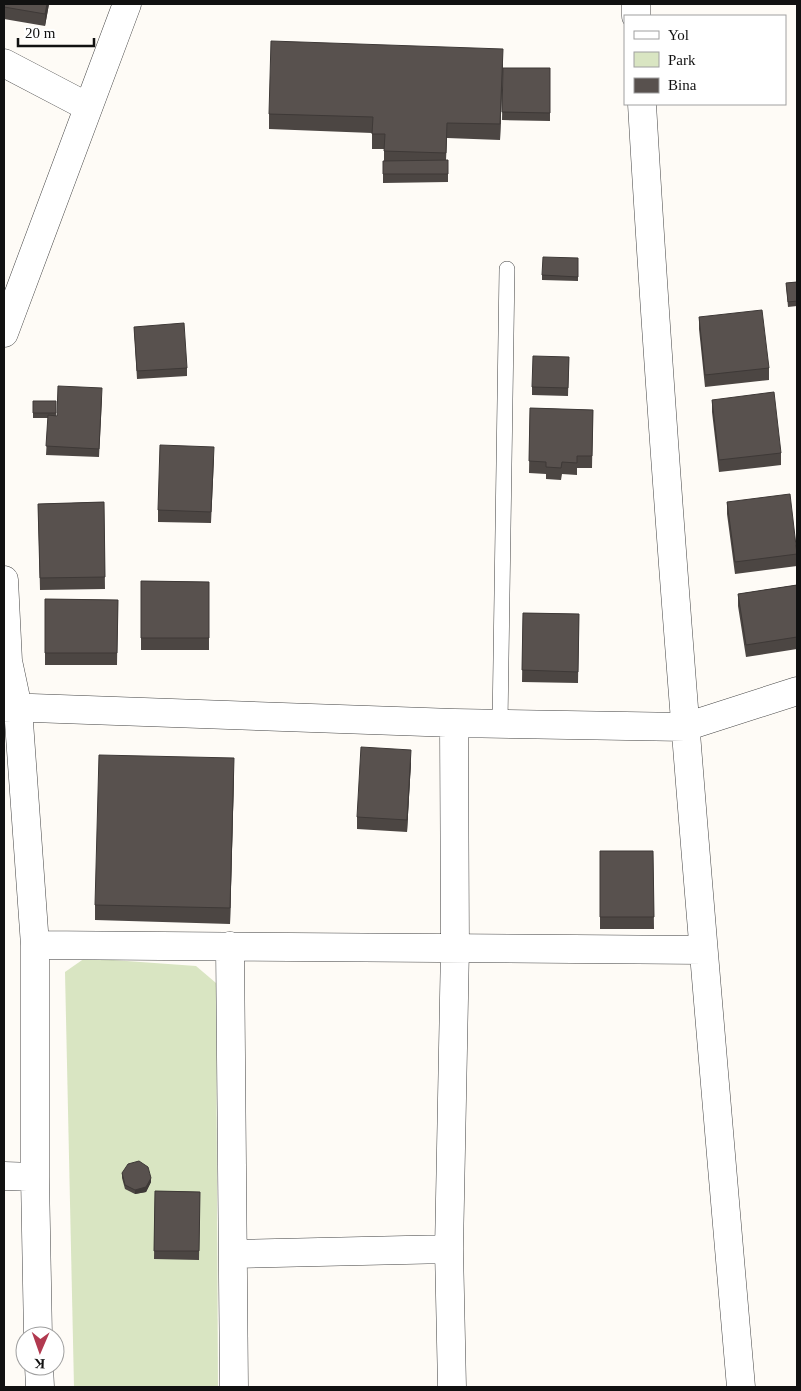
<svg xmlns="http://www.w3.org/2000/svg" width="801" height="1391" font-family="Georgia,serif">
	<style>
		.green { fill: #d9e5c2 }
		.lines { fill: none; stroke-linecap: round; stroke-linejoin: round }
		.service-casing { stroke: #444; stroke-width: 16 }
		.minor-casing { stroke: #444; stroke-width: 29 }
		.tertiary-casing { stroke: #444; stroke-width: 29 }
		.service { stroke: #fff; stroke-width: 15 }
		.minor { stroke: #fff; stroke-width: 28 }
		.tertiary { stroke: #fff; stroke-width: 28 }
		.wall { fill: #4c4643 }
		.shaded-wall { fill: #3e3937 }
		.building { fill: #58514e; stroke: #3e3937 }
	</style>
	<rect width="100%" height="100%" fill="#fefbf6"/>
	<path class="green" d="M85 958 196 966 216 983 218 1387H74L65 972Z"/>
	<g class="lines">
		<g class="service-casing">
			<path id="service" d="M500 724 507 269"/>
		</g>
		<g class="minor-casing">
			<path id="minor" d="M636 4V16
				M4 63 88 107
				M642 104C667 532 704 960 741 1387
				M4 580 8 661 18 708 35 945V1177L38 1336
				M4 707 454 723 685 727 797 691
				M35 945 703 950
				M230 946 234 1387
				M4 1176 35 1177
				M233 1254 449 1249
				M39 1366 40 1387
				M452 1387 449 1249 455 948 454 723"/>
		</g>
		<g class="tertiary-casing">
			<path id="tertiary" d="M4 333 127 4"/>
		</g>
		<use href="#service" class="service"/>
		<use href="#minor" class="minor"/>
		<use href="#tertiary" class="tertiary"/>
	</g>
	<path class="wall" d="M4 4H49L45 26 4 19Z
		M503 64 500 140 447 138 446 160H448V182L383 183V161H384V149H372V133L269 129V114Z
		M503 68H550V121L502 120Z
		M578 258V281L542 280V275Z
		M797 282V306L788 307 786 283Z
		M699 317 769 368V380L705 387 699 329Z
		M134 327 187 368V376L137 379Z
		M569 357 568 396 532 395V387Z
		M102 397 99 457 46 455 48 418H33V401H56V416H57Z
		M712 400 781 453V465L719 472 712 412Z
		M530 408 593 410 592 468H577V475L562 474 561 480 546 479V474L529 473Z
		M214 458 211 523 158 522V510Z
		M104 502 105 589 40 590 38 504Z
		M727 502 797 551V566L735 574 727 514Z
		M141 581 209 582V650H141Z
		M797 585V649L746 657 738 606V594Z
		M45 599 118 600 117 665H45Z
		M523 613 579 614 578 683 522 682Z
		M411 762 407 832 357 829V817Z
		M234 774 230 924 95 920V905Z
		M600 851H653L654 929H600Z
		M122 1173 151 1182 146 1192 135 1194 125 1189 122 1178Z
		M155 1191 200 1192 199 1260 154 1259Z"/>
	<path class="shaded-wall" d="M47 4H49L45 26V14Z
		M503 49V64L500 140V124Z
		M411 750V762L407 832V820Z
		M234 758V774L230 924V908Z
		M151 1178V1182L146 1192 135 1194V1190Z"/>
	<path class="building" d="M4 4H47L45 14 4 7Z
		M271 41 503 49 500 124 447 123 446 153 384 151 385 134H372L373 117 269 114Z
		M503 68H550V113L502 112Z
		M448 160V174H383V161Z
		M543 257 578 258V277L542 275Z
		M797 282V301L788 302 786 283Z
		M762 310 769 368 705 375 699 317Z
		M184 323 187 368 137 371 134 327Z
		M533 356 569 357 568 388 532 387Z
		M58 386 102 388 99 449 46 446 48 415 57 416Z
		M774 392 781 453 719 460 712 400Z
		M33 401H56V413H33Z
		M530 408 593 410 592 456H577V463L562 462 561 468 546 467V462L529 461Z
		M160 445 214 447 211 512 158 510Z
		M790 494 797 554 735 562 727 502Z
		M104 502 105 577 40 578 38 504Z
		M141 581 209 582V638H141Z
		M797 585V637L746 645 738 594Z
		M45 599 118 600 117 653H45Z
		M523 613 579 614 578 672 522 670Z
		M361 747 411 750 407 820 357 817Z
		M99 755 234 758 230 908 95 905Z
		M600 851H653L654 917H600Z
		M139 1161 148 1167 151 1178 146 1187 135 1190 125 1185 122 1173 128 1164Z
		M155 1191 200 1192 199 1251H154Z"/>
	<rect width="801" height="1391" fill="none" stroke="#111111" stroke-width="10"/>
	<rect x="624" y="15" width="162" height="90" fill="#ffffff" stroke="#a0a0a0"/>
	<rect x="634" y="31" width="25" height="8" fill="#ffffff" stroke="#a0a0a0"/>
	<text x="668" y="40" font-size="15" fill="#111111">Yol</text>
	<rect x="634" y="52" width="25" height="15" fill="#d9e5c2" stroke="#a0a0a0"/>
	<text x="668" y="65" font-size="15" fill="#111111">Park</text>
	<rect x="634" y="78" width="25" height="15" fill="#58514e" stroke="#a0a0a0"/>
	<text x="668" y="90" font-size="15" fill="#111111">Bina</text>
	<g transform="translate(40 1351) rotate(182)"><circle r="24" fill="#ffffff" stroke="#a0a0a0"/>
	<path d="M0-4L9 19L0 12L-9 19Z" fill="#b1394f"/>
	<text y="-8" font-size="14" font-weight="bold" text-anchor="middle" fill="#111111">K</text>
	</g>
	<path d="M18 38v8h76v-8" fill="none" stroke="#111111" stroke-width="2.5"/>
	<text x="25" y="38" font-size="15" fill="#111111" stroke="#ffffff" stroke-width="4" paint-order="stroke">20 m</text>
</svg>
